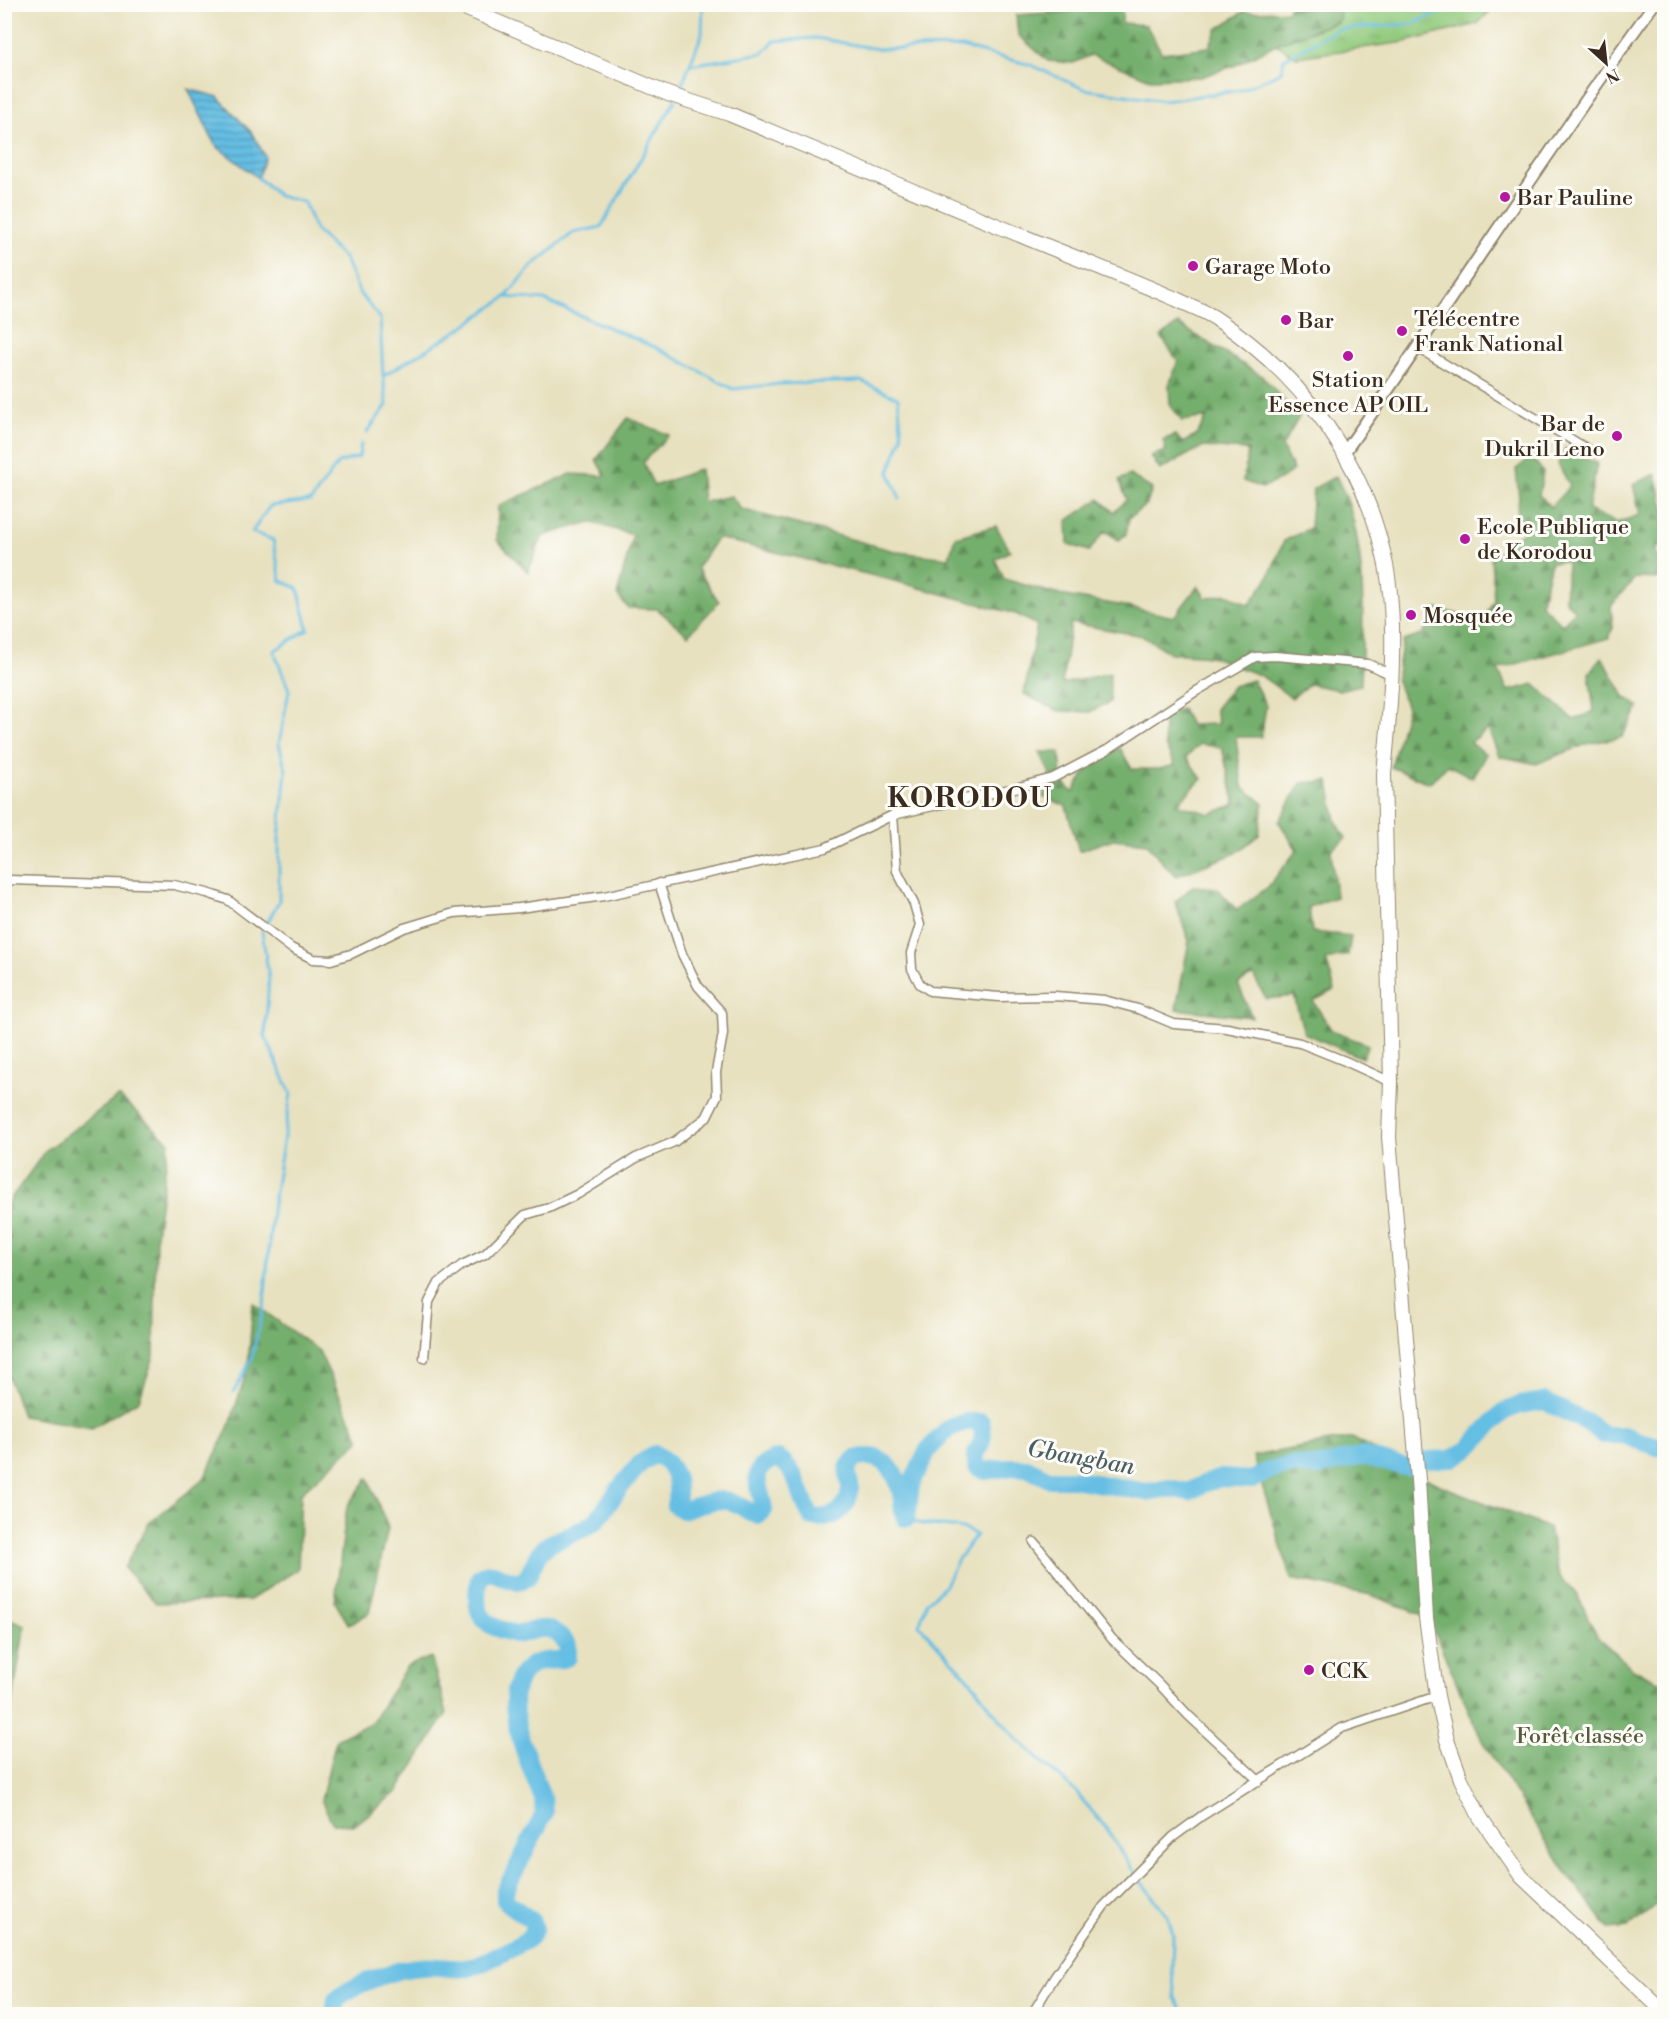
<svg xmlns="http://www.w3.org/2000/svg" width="1669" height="2019" font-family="'Libre Bodoni',serif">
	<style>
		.grass { fill: url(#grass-tufts); stroke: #667a4e; stroke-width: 1.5 }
		.forest { fill: url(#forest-firs); stroke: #586c46; stroke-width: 1.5; fill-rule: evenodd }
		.water { fill: url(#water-rules); stroke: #507480; stroke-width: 1.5 }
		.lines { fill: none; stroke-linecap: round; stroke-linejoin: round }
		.stream { stroke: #65bee3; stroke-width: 3 }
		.river { stroke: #65bee3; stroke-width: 18 }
		.minor-casing { stroke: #91866e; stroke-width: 11 }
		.tertiary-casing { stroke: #91866e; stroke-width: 14 }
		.trunk-casing { stroke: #91866e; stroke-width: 16 }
		.minor { stroke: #fff; stroke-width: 8 }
		.tertiary { stroke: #fff; stroke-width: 10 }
		.trunk { stroke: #fff; stroke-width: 14 }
		.poi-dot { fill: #b5179e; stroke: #fdfcf7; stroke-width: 2 }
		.labels { text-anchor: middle; stroke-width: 6; stroke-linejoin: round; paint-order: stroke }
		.poi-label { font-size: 22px; fill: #3b2a1e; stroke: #fdfcf7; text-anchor: start }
		.park-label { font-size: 22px; fill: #555a3b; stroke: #fdfcf7 }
		.water-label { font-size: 24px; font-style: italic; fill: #4a5e63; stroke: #fdfcf7 }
		.district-label { font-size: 28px; font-weight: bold; letter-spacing: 1.5px; fill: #3b2a1e; stroke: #fdfcf7 }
	</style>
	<defs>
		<pattern id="grass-tufts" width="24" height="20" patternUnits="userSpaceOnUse" patternTransform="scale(1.5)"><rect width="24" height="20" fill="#92cb7e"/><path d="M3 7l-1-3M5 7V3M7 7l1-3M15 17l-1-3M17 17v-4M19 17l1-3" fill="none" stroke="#7fae6c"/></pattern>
		<pattern id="forest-firs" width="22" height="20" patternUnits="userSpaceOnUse" patternTransform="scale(1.5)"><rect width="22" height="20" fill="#75af6d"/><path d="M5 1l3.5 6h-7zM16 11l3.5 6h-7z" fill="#618f59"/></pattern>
		<pattern id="water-rules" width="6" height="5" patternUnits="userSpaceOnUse" patternTransform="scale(1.5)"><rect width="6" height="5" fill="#65bee3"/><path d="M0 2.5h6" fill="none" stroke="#549bb7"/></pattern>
	</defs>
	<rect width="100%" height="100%" fill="#fdfcf7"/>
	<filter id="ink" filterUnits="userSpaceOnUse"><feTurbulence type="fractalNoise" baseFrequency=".0167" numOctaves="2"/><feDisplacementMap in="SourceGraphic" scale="12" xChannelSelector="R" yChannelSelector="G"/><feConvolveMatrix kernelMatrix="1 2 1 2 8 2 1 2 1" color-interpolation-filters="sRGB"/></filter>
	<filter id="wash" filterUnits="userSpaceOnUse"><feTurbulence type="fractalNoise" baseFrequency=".008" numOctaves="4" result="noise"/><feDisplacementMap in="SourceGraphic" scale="24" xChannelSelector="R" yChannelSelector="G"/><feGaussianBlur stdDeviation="1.35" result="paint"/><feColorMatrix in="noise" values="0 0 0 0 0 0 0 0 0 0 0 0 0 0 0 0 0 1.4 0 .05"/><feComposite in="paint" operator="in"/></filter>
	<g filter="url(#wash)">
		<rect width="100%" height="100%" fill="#e7e1bf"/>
		<path class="grass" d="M1340 5H1496L1477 24 1405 42 1296 57 1276 44 1338 22Z"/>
		<path class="forest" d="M1075 5H1122V23L1146 25 1162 53 1209 47 1217 29 1243 12 1287 11 1291 5H1340L1339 21 1276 44 1236 65 1201 77 1150 79 1091 55 1073 63 1048 61 1018 35 1016 15 1062 12Z
			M1178 324 1262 376 1299 417 1282 447 1293 470 1281 479 1262 488 1243 481 1248 450 1202 447 1160 470 1151 456 1166 451 1163 440 1176 435 1182 443 1196 436 1207 417 1182 421 1170 405 1169 385 1178 361 1161 337Z
			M628 418 669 435 643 462 654 486 700 469 703 502 731 496 741 509 898 552 949 558 955 537 996 526 1010 551 995 559 1004 579 1060 595 1119 605 1174 617 1198 586 1206 598 1227 594 1249 605 1268 578 1284 541 1310 528 1313 489 1336 476C1340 485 1346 495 1349 505 1367 563 1363 626 1361 685L1339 690 1309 684 1292 698 1261 676 1211 656 1170 653 1143 636 1071 623 1062 684 1110 673V702L1090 712 1058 711 1024 694 1037 625 1016 614 887 579 717 538 697 568 719 602 688 635 657 609 628 608 617 595 633 535 590 522 543 536 528 572 497 540 498 506 571 474 606 476 596 460Z
			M1565 448 1597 464 1588 510 1616 523 1640 515 1633 484 1656 474 1664 507V548L1655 547 1664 579 1635 578 1611 606 1613 628 1609 638 1498 669 1508 691 1534 684 1574 720 1594 711 1589 673 1602 657 1624 696 1639 707 1622 737 1587 744 1536 764 1499 756 1488 729 1470 743 1486 754 1473 778 1448 765 1429 783 1391 767 1407 708 1396 679 1403 641 1422 635 1437 609 1483 620 1494 600 1491 559 1524 531 1516 516 1519 498 1516 469 1532 457 1543 472 1539 495 1551 507 1570 486 1558 464ZM1567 561 1565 600 1575 611 1562 625 1541 604 1551 562Z
			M1130 475 1152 489 1147 504 1129 518 1126 534 1119 540 1105 531 1089 551 1068 544 1067 521 1099 499 1114 512 1127 500 1119 480Z
			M1253 680 1266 706 1261 737H1236L1242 786 1263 803 1259 835 1236 853 1177 876 1165 866 1147 843 1113 839 1079 851 1066 806 1043 797 1050 774 1040 752H1060L1062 780 1073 793C1084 773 1097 752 1120 748L1132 769H1160L1175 765 1165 746 1163 714 1182 709 1190 725 1218 724 1215 709 1233 686ZM1200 744 1222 748 1235 804 1210 814 1177 804 1202 779 1186 757Z
			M1329 781 1336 821 1346 838 1331 850 1336 897 1309 907 1312 932 1351 936 1348 955 1326 960 1335 990 1313 1001 1332 1031 1368 1045 1362 1058 1304 1033 1294 996 1266 999 1253 975 1238 984 1252 1017 1176 1009 1189 941 1175 902 1193 886 1217 888 1237 910 1268 887 1297 850 1279 822 1301 783Z
			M119 1096 169 1142 156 1235 154 1356 139 1400 92 1428 22 1416 5 1367 4 1241 7 1204 46 1150Z
			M253 1303 319 1351 360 1440 301 1493 298 1569 250 1600 156 1603 124 1568 149 1523 204 1479 231 1421 248 1367Z
			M1352 1438 1437 1484 1549 1528 1559 1577 1577 1594 1597 1637 1633 1669 1664 1684V1898L1628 1927 1609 1929 1563 1868 1482 1741 1428 1617 1371 1595 1291 1579 1253 1456Z
			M368 1478 388 1528 369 1613 349 1625 335 1602 347 1506Z
			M5 1617 25 1625 12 1703 5 1730Z
			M431 1657 447 1713 398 1791 355 1825 333 1824 321 1800 336 1740 372 1722 407 1666Z"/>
		<path class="water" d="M188 89 218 97 251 132 265 156 258 178 215 145Z"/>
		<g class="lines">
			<path class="stream" d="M690 65 763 53 774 41 816 38 878 49 962 47 1031 65 1084 89 1164 101 1241 90 1281 72 1284 59 1338 29 1412 24 1459 4
				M678 94 702 34 703 4
				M258 178 279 196 304 202 315 230 345 259 360 294 380 318 383 376 387 405 367 432
				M506 297 544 300 657 348 733 389 779 384 861 381 898 398 902 437 889 472 900 499
				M383 376 457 331 506 297 532 266 573 233 601 227 675 100
				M267 923 279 901V838L286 771 279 744 289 690 274 651 308 629 298 588 281 581 273 540 252 532 270 506 311 501 338 463 359 457 361 444
				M234 1392 251 1360 264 1306 272 1210 291 1094 265 1036 269 979 262 931
				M907 1518C928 1531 956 1521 976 1535L958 1559 944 1587 927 1602 919 1625 971 1681 992 1710 1019 1741 1076 1792 1106 1828 1138 1878 1168 1916 1173 1936 1172 1970 1175 1998 1184 2014"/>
			<path class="river" d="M334 2014 336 2000C353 1984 398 1968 421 1967 437 1965 453 1970 468 1968 479 1965 522 1945 530 1937 532 1934 533 1931 535 1929L531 1920 505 1901V1891L544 1814 543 1800C532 1766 491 1692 532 1665 543 1658 557 1663 568 1657V1645C564 1640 558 1633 551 1630 541 1626 530 1632 520 1634 514 1635 511 1633 506 1631 477 1624 474 1606 479 1578 496 1564 501 1582 517 1581 521 1581 524 1579 527 1578L539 1553 549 1544 585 1528 596 1521 622 1485 641 1463 655 1454C675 1464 681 1484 675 1505L682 1510C699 1507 715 1496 732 1502 742 1505 747 1512 757 1515L764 1510C761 1485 745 1469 778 1458 799 1471 799 1498 812 1517 835 1521 851 1507 850 1484 849 1478 846 1471 849 1466 852 1458 861 1457 868 1457 890 1456 900 1482 902 1500 903 1507 902 1512 905 1518H907L911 1485 928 1450 949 1428 965 1422H981C985 1436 982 1443 975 1456L977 1467 985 1471 1012 1467 1027 1468 1049 1479H1073L1147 1492 1169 1488 1189 1492 1203 1484 1221 1478 1252 1480 1270 1470 1293 1465 1318 1467 1361 1456 1406 1467 1428 1460 1451 1459 1467 1450 1503 1412 1520 1405 1544 1401 1588 1423 1604 1435H1623L1657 1447H1664"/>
		</g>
	</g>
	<g filter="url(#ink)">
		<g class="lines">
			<g class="minor-casing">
				<path id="minor" d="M1418 348 1594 453
					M893 815 897 871 914 904 920 925 911 953 912 969 920 984 930 991 999 997 1055 996 1104 1000 1138 1009 1174 1024 1227 1028 1300 1043 1345 1061 1391 1082
					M4 884 9 880 174 885 207 893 228 900 291 948 313 959 331 960 351 954 404 928 454 913 519 908 604 896 825 848 893 815 1019 787 1053 778 1107 750 1195 692 1255 657 1275 656 1368 664 1390 674
					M424 1358 429 1302 439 1283 462 1265 485 1254 525 1215 549 1208 578 1194 636 1158 674 1142 706 1118 717 1096 716 1072 723 1034 722 1013 698 986 682 954 659 883
					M1034 1542 1112 1639 1160 1685 1188 1715 1259 1781
					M931 2014 932 2012
					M1032 2014 1054 1978 1104 1906 1173 1837 1203 1815 1342 1728 1437 1696"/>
			</g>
			<g class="tertiary-casing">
				<path id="tertiary" d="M1344 453C1449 305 1547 151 1654 4"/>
			</g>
			<g class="trunk-casing">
				<path id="trunk" d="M455 4 668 94 729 114C836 159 942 203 1049 247 1092 264 1134 281 1176 299 1190 306 1206 311 1218 320 1305 378 1365 462 1386 565 1398 628 1390 710 1384 774L1391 1082 1389 1137 1418 1480 1426 1618 1437 1696 1447 1740 1461 1779 1480 1817 1521 1876 1664 2012"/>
			</g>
			<use href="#minor" class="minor"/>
			<use href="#tertiary" class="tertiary"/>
			<use href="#trunk" class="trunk"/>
		</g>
	</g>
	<g class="poi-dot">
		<circle cx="1505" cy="197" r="6"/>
		<circle cx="1193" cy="266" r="6"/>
		<circle cx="1286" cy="320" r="6"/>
		<circle cx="1402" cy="331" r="6"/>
		<circle cx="1348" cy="356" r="6"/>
		<circle cx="1617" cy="436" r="6"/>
		<circle cx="1465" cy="539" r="6"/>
		<circle cx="1411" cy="615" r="6"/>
		<circle cx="1309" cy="1670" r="6"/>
	</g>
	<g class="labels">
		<g class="poi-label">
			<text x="1517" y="205">Bar Pauline</text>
			<text x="1205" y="274">Garage Moto</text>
			<text x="1414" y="326">Télécentre<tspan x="1414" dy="25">Frank National</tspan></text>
			<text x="1298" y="328">Bar</text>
			<text x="1348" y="387" text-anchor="middle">Station<tspan x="1348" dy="25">Essence AP OIL</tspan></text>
			<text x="1605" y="431" text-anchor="end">Bar de<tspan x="1605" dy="25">Dukril Leno</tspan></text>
			<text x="1477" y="534">Ecole Publique<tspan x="1477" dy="25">de Korodou</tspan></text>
			<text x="1423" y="623">Mosquée</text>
			<text x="1321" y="1678">CCK</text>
		</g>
		<g class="park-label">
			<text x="1580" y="1743">Forêt classée</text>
		</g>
		<g class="water-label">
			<text transform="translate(1081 1457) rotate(10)" y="8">Gbangban</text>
		</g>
		<g class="district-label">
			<text x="970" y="807">KORODOU</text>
		</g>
	</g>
	<rect width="1669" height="2019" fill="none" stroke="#fdfcf7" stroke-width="24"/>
	<g transform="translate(1606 63) rotate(153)" stroke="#fdfcf7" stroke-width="4.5" paint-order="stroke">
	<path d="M0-4.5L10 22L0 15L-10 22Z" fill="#3b2a1e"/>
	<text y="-9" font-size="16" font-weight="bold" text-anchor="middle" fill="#3b2a1e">N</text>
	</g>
</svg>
